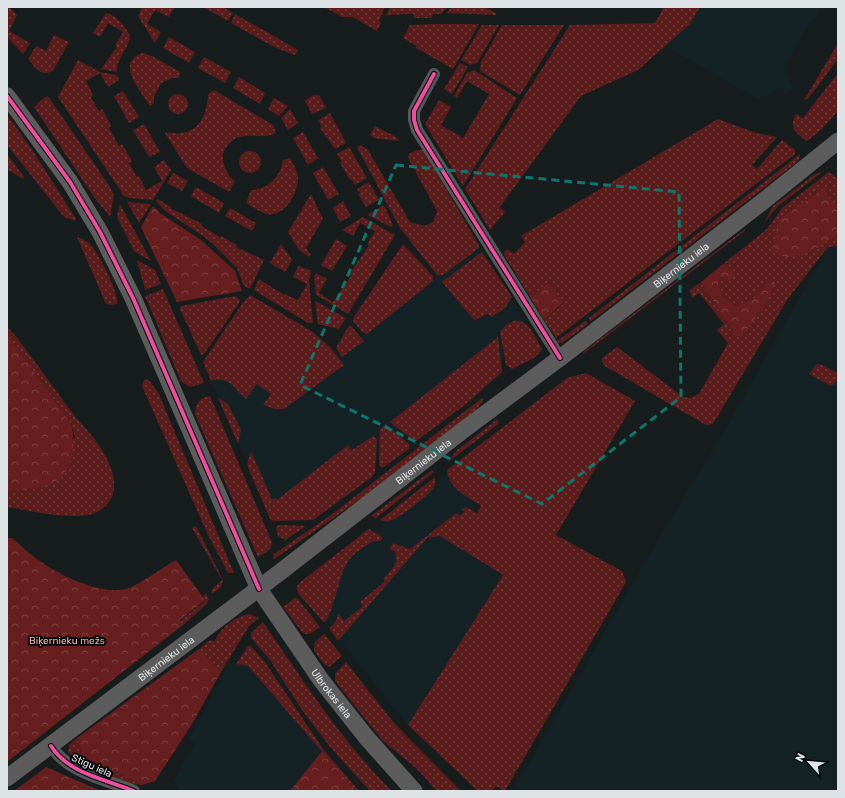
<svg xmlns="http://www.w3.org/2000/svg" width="845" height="798" font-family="Rubik,sans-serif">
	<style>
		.built { fill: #142226 }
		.grass { fill: url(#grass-dots) }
		.forest { fill: url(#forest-crowns) }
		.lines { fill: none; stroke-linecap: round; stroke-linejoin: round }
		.street { stroke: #545859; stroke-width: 12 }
		.secondary { stroke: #5d5c5c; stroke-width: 17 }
		.cycleway-casing { stroke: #040708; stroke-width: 6 }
		.cycleway { stroke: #ef4d9e; stroke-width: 4 }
		.marked { fill: none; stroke: #0f766e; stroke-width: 3; stroke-dasharray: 8 5; stroke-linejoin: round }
		.labels { text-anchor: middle; stroke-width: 4; stroke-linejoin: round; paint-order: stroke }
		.street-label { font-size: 10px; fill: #dee4e6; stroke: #040708 }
		.park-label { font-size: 10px; fill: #f7aca6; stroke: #040708 }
	</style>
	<defs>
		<pattern id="grass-dots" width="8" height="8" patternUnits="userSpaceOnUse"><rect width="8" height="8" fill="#5a1d1c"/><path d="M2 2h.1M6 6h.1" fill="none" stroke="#713e3d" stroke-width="1.8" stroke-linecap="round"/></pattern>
		<pattern id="forest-crowns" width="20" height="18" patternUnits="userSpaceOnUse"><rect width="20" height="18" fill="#671e1f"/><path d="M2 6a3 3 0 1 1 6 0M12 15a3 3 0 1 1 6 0" fill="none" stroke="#7c3f40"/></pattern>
	</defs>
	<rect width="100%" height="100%" fill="#171c1c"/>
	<path class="built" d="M700 7H822L813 23 810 22 784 67 794 89 786 94 782 88 758 99 665 46 690 24Z
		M838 169V791H513L648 557 726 428 828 247 804 196Z
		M478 244 533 335 293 520H272L204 363 218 351 285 397Z
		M452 470 485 499 441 536 503 575 408 725 340 640 324 616 339 558Z
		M230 663 248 666 322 751 290 791H179L174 780 195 743 188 740Z"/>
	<path class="grass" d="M9 7 17 15 9 31 30 43 23 54 7 37V8Z
		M142 7H175L169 17 155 10 147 24 161 32 155 43 138 16Z
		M203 7H223L233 13 228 21Z
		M324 7H385L379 21 381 23 377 31 353 17H342Z
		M390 7H448L441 14H433L432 18H414V14L386 15Z
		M452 7H484L496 13V15L446 13Z
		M664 7H700L690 24 638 70 581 96 500 207 505 212 490 230 465 189 570 25 655 23Z
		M106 13C117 15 124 26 130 35 130 48 115 60 117 72L101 69 117 47 115 45 123 32 108 23 100 37 93 33Z
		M235 14 298 50 295 55 274 47 231 23Z
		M433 24H479L453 69 416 48V46L403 38 410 25Z
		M482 25H499L477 63 470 65 461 60Z
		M502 25H564L520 95 480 71 481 62Z
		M54 35 69 42 53 71C40 77 36 68 28 59L36 46 46 51Z
		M169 37 195 52 189 63 163 48Z
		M838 43V59L808 99 804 100Z
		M143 53 154 57 180 72 179 78H173L161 83 154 97V103L150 106C141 92 114 61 143 53Z
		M204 57 231 72 225 83 198 68Z
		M78 60 100 72 117 75 119 80 108 87 100 73 86 81 93 95 91 97 99 111 102 109 111 125 109 128 119 146 122 144 132 161 129 163 137 177 139 176 146 190 162 181 154 167 164 160 171 170 153 200 129 198 124 196 58 97Z
		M460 63 468 67 452 94 444 89Z
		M474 70 517 98 463 186 425 124 439 100 451 107 441 125 463 138 489 94 467 81 457 98 454 96 467 73Z
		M838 73V111L821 130 807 141 805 140C794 131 789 127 796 114L803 118Z
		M239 77 265 93 260 104 233 88Z
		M214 90 273 125 276 133C261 142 241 127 227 146 224 150 222 155 223 160 225 169 227 175 235 181L229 192 187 168 165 133C170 132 175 134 181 133 202 131 207 111 208 94Z
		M123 91 139 117 129 123 114 96Z
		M168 104a10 10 0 1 1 20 0a10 10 0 1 1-20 0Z
		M313 95H319L326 108 312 114 305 101Z
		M48 96 110 187 114 195 110 217 94 197 34 107 41 100Z
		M274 98 288 106 279 116 268 109Z
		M290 109 298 123 288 130 281 118Z
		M330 113 346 143 335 149 320 128 322 127 318 120Z
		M7 115C33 149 54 184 76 219L75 221 64 217 7 145Z
		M718 119 756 133 777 137 752 165 757 169 782 140 795 150V154L556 338 544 320 563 304 549 282 530 297 503 253 508 249 514 254 525 242 521 236Z
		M144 124 160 152 149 157 133 130Z
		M375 126 398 138 399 141 374 138 370 135Z
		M303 132 318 158 308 165 293 138Z
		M360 145 368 150 410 222 425 226 433 222 437 211 408 158 409 154 417 150H423L479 245 478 249 443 275H437L400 228 357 147Z
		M349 147 367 178 355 185 352 180H350L340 163 342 162 337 154Z
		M239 162a11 11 0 1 1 22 0a11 11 0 1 1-22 0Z
		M7 154 24 177 23 179 7 169Z
		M800 154 799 159 796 163 591 321 589 320V318Z
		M290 158C293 164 298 171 298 178 299 192 284 219 266 214 259 212 252 206 246 203L251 190C269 189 280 177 283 160Z
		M323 167 339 194 328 200 313 173Z
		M824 171 778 206 764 223 773 206 815 174Z
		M829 172 838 179V246L828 247 787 300 713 424 706 425 603 365 602 358 617 347 683 397 691 398 699 394 728 343 717 330 724 324 699 293 692 298 690 290 701 282 735 335 768 280 755 298 735 306 722 295 718 283 722 276 735 274 723 264 767 229 782 208Z
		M173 173 188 181 182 191 167 183Z
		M369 182 379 200 366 207 358 194 360 193 357 189Z
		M196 187 224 203 219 213 191 196Z
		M311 194 323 219 306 248 311 255 309 257 299 250 288 232Z
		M158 199 171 207 170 208 202 224 201 226 220 237 221 236 237 245 236 247 264 260 250 289 244 286 237 268 213 244 203 236 164 210 156 201Z
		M343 201 351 216 340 222 333 208Z
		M127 202 151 204 139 223Z
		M120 204 151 261 134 251 117 217Z
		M384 205 393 225 391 227 367 215Z
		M230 208 256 223 252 231 225 216Z
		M363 217 395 235 348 314 316 295 314 277 316 273 327 279 319 293 333 302 351 276 349 275 369 245 367 244 375 231 360 223 353 236 342 230Z
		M745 229V231L583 354V352Z
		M77 237C82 239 88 241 91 245 98 252 120 295 117 304L112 305 106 304Z
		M336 239 347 246 332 271 321 265Z
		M281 244 292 260 285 272 270 263Z
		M403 244 433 276V281L367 334 363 333 353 321 354 317Z
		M482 252 512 297 505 308 492 317 488 314 474 320 442 282Z
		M137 260 155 270 161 284 145 290Z
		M298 266 310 270 311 274 309 279 313 323H308L254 290 259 279 284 295 285 294 298 300 307 284 293 277Z
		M163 289 204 383 190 387 181 381 145 296Z
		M250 295 313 332 331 348 344 365 284 409H275L263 405 271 394 257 384 246 399C234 389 229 375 211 381L203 362 244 301Z
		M235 296 240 300 239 303 204 354 201 355 180 309 181 306Z
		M315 301 346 318 339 329 318 324Z
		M514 321C530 319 535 338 542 349L536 357 512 369 506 365 500 332 506 325Z
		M585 321 588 324 562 343 556 342Z
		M351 326 364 341 342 357 336 348 348 327Z
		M7 327 16 336 76 418C94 436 127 476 109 502 105 508 98 512 92 514 68 520 32 511 7 507V491L31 489 75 437 71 424 7 334Z
		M498 337 502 372 466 404 415 442 390 422Z
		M820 364 838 373V378L834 385 832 384 831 386 809 374 816 365Z
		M586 373 635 401 556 535 622 571 626 582 505 791 496 786 492 791H478L408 725 503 575 440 536 427 538 338 641 329 628 334 624 339 614 344 621 363 606 360 602 385 581 383 578C392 570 399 564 395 551H392L390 548 393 543 410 549 456 513 459 516 464 512 462 509 466 507 477 513 481 506C468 497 448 488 447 470L567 378Z
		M148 379 158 392 234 573H228L208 535 142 386 144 380Z
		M210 396 271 540C274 550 266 552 258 557L195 414C195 405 199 397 210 396Z
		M218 398 228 404 241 430 238 444Z
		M482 398 484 399 477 409 368 494 273 560 274 554 331 515Z
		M496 420 499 421 498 424 447 463 456 451Z
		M386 424 410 445 409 449 382 468 379 465 380 429Z
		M373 436 377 439 375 472 372 477 313 520 273 521 270 519 247 465 251 451 272 499H278L348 445 352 450Z
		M432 470 434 472 376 518 371 516Z
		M435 477C435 481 435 485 433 489 427 496 398 520 389 521 386 522 383 521 380 520Z
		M279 525 304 526 305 527 285 540 278 536 276 527Z
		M196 526 223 580 221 587 212 594 211 590 222 580 192 528Z
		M369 529 381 536 382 539 380 541H373C364 547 352 554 347 563 338 578 334 613 324 623L298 593 297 587 299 583Z
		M206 593 209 599 207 604 183 625 180 621 205 601 203 596Z
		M295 598 298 599 320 627C314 631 310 636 303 633L283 607Z
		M250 614 259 618 249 626 221 672 199 649 210 640 215 641C219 629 237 615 250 614Z
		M263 622C303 680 341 741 392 791H370L330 747 302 710 270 660 251 638V633Z
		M324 634 342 656 329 667 325 665 314 651 315 642Z
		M248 646H251L265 662 323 749 359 791H356L248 666 236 664Z
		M346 662 394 723 461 791H437L416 768 383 741 335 681V674Z
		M77 738 83 757 142 785C120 784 82 769 68 752L69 745Z"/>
	<path class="forest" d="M824 189 838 209V234C818 246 795 268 772 251L779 219Z
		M153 206 160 213 201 240 235 271 242 291 177 302 141 227Z
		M723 264 736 274 729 281 722 276 718 283 722 295 735 306 755 298 768 280 775 282 766 305 741 337 735 335 701 282Z
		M549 282 563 303 544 320 530 297Z
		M7 334 71 424C77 446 73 477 47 485 35 490 20 490 7 491Z
		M7 538H12C21 545 30 555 40 561 60 576 101 595 126 589 139 585 163 567 176 560L205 600 180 620 183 625 7 762Z
		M199 649 221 672 192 724 155 781 142 785 83 757 77 738Z
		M322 751 356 791H290Z
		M46 767 101 791H14Z"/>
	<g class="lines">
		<path class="street" d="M434 74 414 111V120L417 130 560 358
			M51 746C69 774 105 779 134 791"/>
		<g class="secondary">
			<path id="s1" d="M7 96 70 182 100 232 133 298 259 589 321 680 366 737 414 791"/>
			<path id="s2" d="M7 778 279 573 462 431 564 355 761 203 838 141"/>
		</g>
		<g class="cycleway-casing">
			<path id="cycleway" d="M434 74 414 111V120L417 130 560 358
				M7 96 70 182 100 232 133 298 259 589
				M51 746C69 774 105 779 134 791"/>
		</g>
		<use href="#cycleway" class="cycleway"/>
	</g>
	<path class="marked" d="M396 165 679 192 681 397 542 504 300 385Z"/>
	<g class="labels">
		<g class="street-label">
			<text dy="4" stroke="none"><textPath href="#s2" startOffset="847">Biķernieku iela</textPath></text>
			<text dy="4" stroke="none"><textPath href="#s2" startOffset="523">Biķernieku iela</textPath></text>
			<text dy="4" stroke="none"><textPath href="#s2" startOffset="199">Biķernieku iela</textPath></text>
			<text dy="4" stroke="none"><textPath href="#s1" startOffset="683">Ulbrokas iela</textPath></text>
			<text transform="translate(92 765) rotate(24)" y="4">Stigu iela</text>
		</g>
		<g class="park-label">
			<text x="67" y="644">Biķernieku mežs</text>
		</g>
	</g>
	<rect width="845" height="798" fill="none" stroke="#dee4e6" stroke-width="16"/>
	<g transform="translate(809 762) rotate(297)" stroke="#040708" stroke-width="3" paint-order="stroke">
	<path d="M0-3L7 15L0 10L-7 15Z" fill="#dee4e6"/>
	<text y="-6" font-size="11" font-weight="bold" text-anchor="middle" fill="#dee4e6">N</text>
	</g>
</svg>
